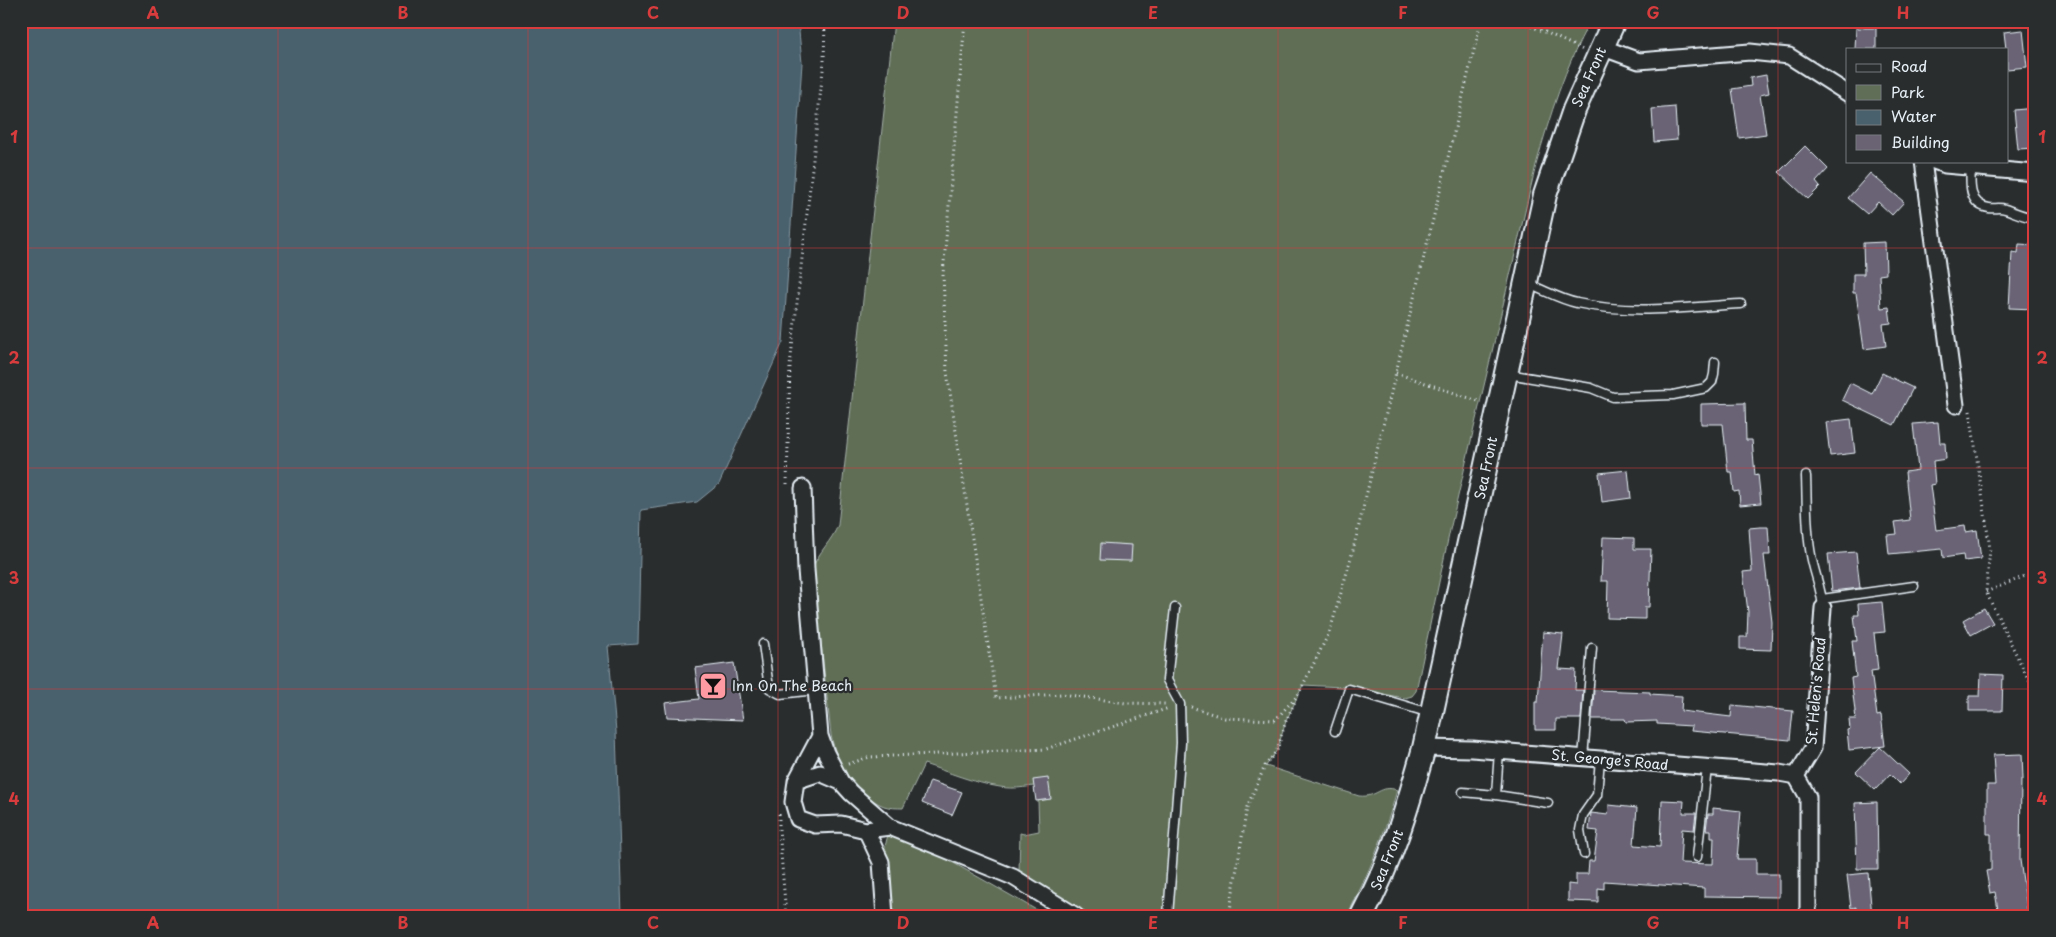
<svg xmlns="http://www.w3.org/2000/svg" width="2056" height="937" font-family="'Playpen Sans',sans-serif">
	<style>
		.green { fill: #616e57; stroke: #a4b0a8 }
		.water { fill: #48616d; stroke: #889ba5 }
		.building { fill: #696374; stroke: #e8f1f8 }
		.lines { fill: none; stroke-linecap: round; stroke-linejoin: round }
		.lane-casing { stroke: #e8f1f8; stroke-width: 11 }
		.street-casing { stroke: #e8f1f8; stroke-width: 19 }
		.secondary-casing { stroke: #e8f1f8; stroke-width: 26 }
		.path { stroke: #e8f1f8; stroke-width: 3; stroke-dasharray: 1 4; stroke-linecap: butt }
		.lane { stroke: #2a2d2e; stroke-width: 8 }
		.street { stroke: #2a2d2e; stroke-width: 15 }
		.secondary { stroke: #2a2d2e; stroke-width: 22 }
		.grid { fill: none; stroke: #d83c3d; stroke-width: 1; stroke-opacity: 0.55 }
		.labels { text-anchor: middle; stroke-width: 4.5; stroke-linejoin: round; paint-order: stroke }
		.street-label { font-size: 14px; fill: #e8f1f8; stroke: #2a2d2e }
		.poi-label { font-size: 14px; fill: #e8f1f8; stroke: #2a2d2e; text-anchor: start }
		.neatline { fill: none; stroke: #d83c3d; stroke-width: 2 }
		.grid-label { font-size: 16px; text-anchor: middle; font-weight: bold; fill: #d83c3d }
	</style>
	<rect width="100%" height="100%" fill="#2a2d2e"/>
	<filter id="ink" filterUnits="userSpaceOnUse"><feTurbulence type="fractalNoise" baseFrequency=".02" numOctaves="2"/><feDisplacementMap in="SourceGraphic" scale="10" xChannelSelector="R" yChannelSelector="G"/><feConvolveMatrix kernelMatrix="1 2 1 2 8 2 1 2 1" color-interpolation-filters="sRGB"/></filter>
	<g filter="url(#ink)">
		<path class="green" d="M894 21H1590C1565 67 1550 115 1536 165L1450 530 1416 691 1412 696 1405 698 1342 687 1303 685 1286 721 1277 750 1266 766 1359 796C1378 798 1380 784 1397 790 1385 834 1368 875 1347 916H1090L1019 871 1020 833 1024 834 1039 831 1038 801 1049 799 1047 784C1032 786 1015 790 1000 787 974 783 948 772 924 764L903 808C897 808 890 808 884 806 856 795 836 763 831 735L813 568C818 552 832 541 838 525Z
			M890 827 1047 916H885L881 862Z"/>
		<path class="water" d="M21 21H798L802 63 783 342 719 484 697 502 641 510 638 644 608 646 616 731 622 916H21Z"/>
		<path class="building" d="M1856 28H1876V49H1855Z
			M2023 30 2027 67 2007 69V49H2006L2004 32Z
			M1766 75 1769 93 1760 95 1766 134 1739 138 1732 89 1751 86 1750 78Z
			M1675 107 1677 140 1654 142 1652 109Z
			M2035 108V148L2018 149 2014 110Z
			M1805 146 1828 169 1816 182 1820 187 1808 199 1779 172Z
			M1870 173 1904 202 1892 215 1878 202 1867 214 1848 198Z
			M1885 242 1886 274 1879 275 1881 308 1889 307 1891 323 1883 324 1886 346 1864 349 1856 293H1853V274H1864L1863 243Z
			M2019 244 2035 245 2034 309 2009 308 2012 252 2018 253Z
			M1882 373 1913 388 1894 425 1842 400 1850 383 1872 394Z
			M1745 403 1746 440H1752L1755 475 1758 474 1761 503 1740 505 1739 491 1734 492 1732 472H1728L1723 424H1701V404Z
			M1851 419 1855 453 1830 456 1826 422Z
			M1938 422 1940 443H1945L1946 459 1933 461 1935 484 1930 485 1936 530 1965 526 1966 532 1977 530 1981 559 1964 561 1963 555 1943 558 1942 549 1889 554 1887 535 1897 534 1895 522 1910 520 1905 472 1918 470 1913 424Z
			M1628 470 1631 498 1602 502 1599 473Z
			M1760 527H1768L1770 555H1764L1772 622 1771 650 1740 649V637H1747L1748 612 1743 572 1752 571 1749 528Z
			M1603 537 1634 538V549H1651L1649 607H1645V619L1607 618 1608 581H1601Z
			M1101 543 1132 545 1131 561 1100 560Z
			M1856 552 1860 588 1832 591 1828 554Z
			M1882 602 1885 632 1874 633 1878 670 1871 671 1877 716 1881 715 1885 746 1849 750 1847 730 1850 729 1849 719H1856L1851 678 1856 677 1852 641H1857L1854 615H1859L1858 604Z
			M1984 608 1993 623 1971 635 1963 620Z
			M1543 632 1563 634 1559 669 1576 670 1575 690H1583L1581 719H1556V730H1535V702H1538Z
			M734 663 743 720 667 717 665 703 699 699 695 668Z
			M1981 674 2003 675 2002 711H1969V696H1980Z
			M1594 690 1650 692V694L1682 696 1681 711 1731 717 1732 705 1793 711 1790 740 1691 731 1692 726 1657 724V721L1626 722 1625 719H1592Z
			M1880 747 1909 774 1900 784 1890 774 1875 790 1856 772Z
			M2022 754 2023 779H2021L2020 860 2028 916H1999L1995 892 1990 893 1986 871 1991 870V834H1987V785H1995L1993 755Z
			M1048 778 1051 799 1036 801 1033 780Z
			M930 781 962 792 952 815 922 803Z
			M1662 800 1684 801 1683 813H1696L1694 830 1682 829 1680 863 1713 864 1714 837H1711V830H1706L1708 814H1713V808L1741 811 1737 859H1756V874H1779V897L1704 896V888L1604 881V889L1598 888V902L1568 901V884L1576 885V874H1588L1589 861H1594L1598 831 1589 830 1591 813 1608 815 1609 805 1637 808 1634 845 1660 847Z
			M1877 802 1878 869H1857L1855 803Z
			M1868 873 1872 916H1855L1856 907 1851 908 1847 875Z"/>
		<g class="lines">
			<g class="lane-casing">
				<path id="lane" d="M1971 167C1970 183 1968 205 1989 208 1994 209 2000 207 2005 209 2015 212 2024 217 2035 218
					M1528 284C1544 290 1561 300 1577 303 1631 315 1687 307 1741 304
					M1508 374 1591 388 1613 397 1673 395 1706 388 1712 382 1714 374 1715 362
					M1806 476C1807 502 1806 529 1811 555 1814 573 1822 590 1823 608
					M1822 599 1914 586
					M763 644 769 688 780 694 815 690
					M1335 731 1349 689 1430 713
					M1583 758 1592 648
					M1463 792 1496 795 1499 751
					M1496 795 1548 803
					M1584 854 1580 830 1583 815 1597 795 1600 759
					M1697 857 1707 768
					M1168 916 1181 743 1180 704 1167 680 1175 608"/>
			</g>
			<g class="street-casing">
				<path id="street" d="M1601 47 1639 61 1750 52 1789 56 1847 93
					M1923 161 1956 405
					M1934 161 1945 165 2035 173
					M803 488 806 570 820 736 826 753 841 782 851 793 890 827 1013 877 1076 916
					M820 736 796 781 793 802 798 819 815 825 841 824 866 830 890 827
					M1424 748 1472 749 1779 773 1796 776
					M796 781 820 773 841 782
					M866 830 881 862 885 916
					M1808 916V797L1796 776 1813 748 1823 608"/>
			</g>
			<g class="secondary-casing">
				<path id="secondary" d="M1362 916C1392 860 1407 809 1424 748L1545 195 1574 110 1614 21"/>
			</g>
			<path class="path" d="M965 21 943 274 947 372 996 698 1062 694 1126 703 1167 704
				M1517 21 1543 31 1583 50
				M1396 373 1481 402
				M1970 411 1990 549 1986 592 2035 693
				M787 484 790 366 824 61 825 21
				M1986 592 2035 572
				M1191 707 1225 718 1275 720 1298 695 1330 631 1351 558 1481 21
				M848 764 870 757 1046 749 1169 708
				M779 814V828L786 916
				M1229 916 1247 807 1265 766 1277 750 1286 721 1296 699"/>
			<use href="#lane" class="lane"/>
			<use href="#street" class="street"/>
			<use href="#secondary" class="secondary"/>
		</g>
	</g>
	<path class="grid" d="M278 21V916M528 21V916M778 21V916M1028 21V916M1278 21V916M1528 21V916M1778 21V916M21 248H2035M21 468H2035M21 689H2035"/>
	<defs>
		<g id="bar-square" transform="scale(1.4375)"><rect x="-9" y="-9" width="18" height="18" rx="4" fill="#ff9aa2" stroke="#2a2d2e"/><path d="M-6-5H6L.8 .8V4.5H3.5V6h-7V4.5H-.8V.8Z" fill="#111"/></g>
	</defs>
	<g fill-rule="evenodd">
		<use href="#bar-square" x="713" y="686"/>
	</g>
	<g class="labels">
		<g class="street-label">
			<text transform="translate(1589 77) rotate(-66)" y="5">Sea Front</text>
			<text transform="translate(1486 468) rotate(-78)" y="5">Sea Front</text>
			<text transform="translate(1816 691) rotate(-85)" y="5">St. Helen's Road</text>
			<text transform="translate(1610 760) rotate(5)" y="5">St. George's Road</text>
			<text transform="translate(1387 860) rotate(-68)" y="5">Sea Front</text>
		</g>
		<g class="poi-label">
			<text x="732" y="691">Inn On The Beach</text>
		</g>
	</g>
	<rect width="2056" height="937" fill="none" stroke="#2a2d2e" stroke-width="55"/>
	<rect x="1846" y="48" width="162" height="115" fill="#2a2d2e" stroke="#767b7f"/>
	<rect x="1856" y="64" width="25" height="8" fill="#2a2d2e" stroke="#767b7f"/>
	<text x="1891" y="72" font-size="15" fill="#e8f1f8">Road</text>
	<rect x="1856" y="85" width="25" height="15" fill="#616e57" stroke="#767b7f"/>
	<text x="1891" y="98" font-size="15" fill="#e8f1f8">Park</text>
	<rect x="1856" y="110" width="25" height="15" fill="#48616d" stroke="#767b7f"/>
	<text x="1891" y="122" font-size="15" fill="#e8f1f8">Water</text>
	<rect x="1856" y="135" width="25" height="15" fill="#696374" stroke="#767b7f"/>
	<text x="1891" y="148" font-size="15" fill="#e8f1f8">Building</text>
	<rect x="28" y="28" width="2000" height="882" class="neatline"/>
	<g class="grid-label">
		<text x="153" y="19">A</text>
		<text x="403" y="19">B</text>
		<text x="653" y="19">C</text>
		<text x="903" y="19">D</text>
		<text x="1153" y="19">E</text>
		<text x="1403" y="19">F</text>
		<text x="1653" y="19">G</text>
		<text x="1903" y="19">H</text>
		<text x="14" y="143">1</text>
		<text x="2042" y="143">1</text>
		<text x="14" y="364">2</text>
		<text x="2042" y="364">2</text>
		<text x="14" y="584">3</text>
		<text x="2042" y="584">3</text>
		<text x="14" y="805">4</text>
		<text x="2042" y="805">4</text>
		<text x="153" y="929">A</text>
		<text x="403" y="929">B</text>
		<text x="653" y="929">C</text>
		<text x="903" y="929">D</text>
		<text x="1153" y="929">E</text>
		<text x="1403" y="929">F</text>
		<text x="1653" y="929">G</text>
		<text x="1903" y="929">H</text>
	</g>
</svg>
